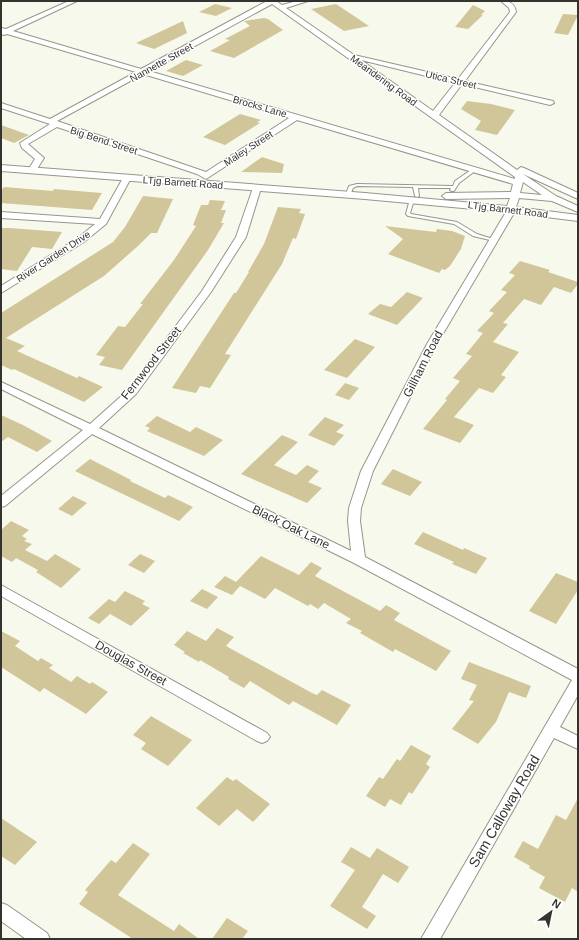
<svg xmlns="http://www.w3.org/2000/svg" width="579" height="940" font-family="Helvetica,sans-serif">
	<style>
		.building { fill: #d1c69a }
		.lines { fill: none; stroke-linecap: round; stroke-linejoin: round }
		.service-casing { stroke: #95978b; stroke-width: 2 }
		.minor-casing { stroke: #95978b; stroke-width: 2 }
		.tertiary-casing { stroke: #95978b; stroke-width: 2 }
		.service { fill: #fff; fill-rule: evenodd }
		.minor { fill: #fff; fill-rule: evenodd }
		.tertiary { fill: #fff; fill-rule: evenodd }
		.labels { text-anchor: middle; stroke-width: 3; stroke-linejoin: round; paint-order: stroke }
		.far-street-label { font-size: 10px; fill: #33342f; stroke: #fff }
		.street-label { font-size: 12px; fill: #33342f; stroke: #fff }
		.near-street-label { font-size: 14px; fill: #33342f; stroke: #fff }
	</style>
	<rect width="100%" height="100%" fill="#f7f9ec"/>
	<path class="building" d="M215 4 232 8 216 16 199 12Z
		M336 4 369 26 344 31 311 9Z
		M473 5 485 11 481 15H483L468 29 455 27Z
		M563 14 578 15 568 35 554 33Z
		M264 18 268 19 283 30 234 58 210 51 230 40 225 39 250 26 244 21Z
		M183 21 187 33 179 37 154 49 136 43Z
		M186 60 203 65 183 76 166 71Z
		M467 101 491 104 515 110 497 135 475 130 481 121 461 109Z
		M240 114 261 120 257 122 260 123 225 145 203 137Z
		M1 125 29 135 14 143 1 138Z
		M262 157 284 164 282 173 241 172Z
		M4 187 53 191 54 189 102 193 92 210 1 203V191Z
		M143 196 173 199 157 233H151L138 246 104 276 6 338 25 346 17 351 77 378 79 376 103 387 84 402 14 369 12 370 1 365V313L113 242 125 227Z
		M210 200 225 201 221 210H226L221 223H224L208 250 122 370 99 365 105 357 96 355 118 326 125 327 143 304H140L174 260 196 226 193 225 201 205H208Z
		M278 207 301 209 299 213 305 214 296 239 293 238 282 264 225 354 231 355 210 388 200 386 196 393 172 388 234 293H236L249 272H248L264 244Z
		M385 226 436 232 437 229 452 231 465 236 461 249 450 266 445 270 442 269 439 273 388 254 403 239Z
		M1 228H10L62 232 52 249 32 247 17 271 1 269Z
		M520 261 550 270 548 272 578 282V284L571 293 554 287 541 305 524 299 503 323 508 324 493 342 519 352 501 375 506 377 493 393 479 388 454 417 474 425 460 443 423 429 447 400 445 399 460 381 453 378 472 356 466 354 483 333 477 331 494 313 489 311 507 292 501 290 515 275 509 273Z
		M407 292 423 298 397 325 368 314 380 304 391 307Z
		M355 339 375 347 347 378 324 370Z
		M345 383 359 388 349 400 335 395Z
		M1 415 23 425 52 441 37 452 8 437 1 442Z
		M157 416 190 432 196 427 223 440 204 456 147 431 150 428 145 426Z
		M325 417 344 425 336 432 344 435 334 446 308 435Z
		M282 435 298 442 274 465 296 475 307 465 319 471 308 482 322 488 307 503 241 474Z
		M90 459 131 480 130 481 165 498 168 495 193 507 179 521 75 471Z
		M393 469 422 482 410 496 381 484Z
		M73 496 87 503 72 516 58 509Z
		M11 521 29 530 22 536 27 539 24 541 32 544 25 550 47 561 55 554 81 569 61 588 36 572 38 570 16 558 12 562 1 556V530Z
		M423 532 463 550 464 548 487 558 476 574 452 564 454 562 414 544Z
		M140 554 155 561 144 573 128 565Z
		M261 556 299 575 311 562 322 568 315 576 380 611 386 605 400 613 394 620 451 651 436 671 395 649 393 652 360 633 362 631 346 623 351 619 324 603 318 609 310 604 308 606 275 588 265 599 240 586 232 595 214 587 225 576 236 582Z
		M556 573 578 582V590L556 624 529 611Z
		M202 589 218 597 207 609 190 601Z
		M125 591 145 601 142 604 150 608 131 626 110 614 99 624 88 618 109 599 115 602Z
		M217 628 234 637 226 646 312 693 317 695 322 690 351 705 337 725 293 701 289 705 250 681 244 688 228 679 229 677 200 660 199 662 183 653 185 652 174 645 187 631 206 641Z
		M1 631 20 641 15 646 38 661 41 658 53 665 49 668 71 682 77 676 90 684 92 682 108 692 86 714 44 688 40 692 1 667Z
		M469 662 531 686 526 698 509 692 496 722 478 744 452 729 474 701 469 700 477 685 461 679Z
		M151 716 192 740 168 766 141 749 146 743 133 735Z
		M411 745 431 756 426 764 430 767 412 794 409 792 401 805 390 799 385 807 366 796 379 777 383 779 397 759 400 761Z
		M227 777 233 781 236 779 270 804 253 822 237 809 219 826 196 808Z
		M578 798V892L572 888 565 902 539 888 545 877 529 868 530 866 514 857 523 841 538 849 556 815 566 820Z
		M1 818 37 842 15 865 1 856Z
		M133 843 150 854 118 895 174 931 179 924 199 939H133L79 904 88 892 85 890 111 860 116 863Z
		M351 847 370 858 377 848 409 867 398 883 383 874 362 907 376 916 367 929 330 906 355 870 341 862Z
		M227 918 248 931 242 939H212Z"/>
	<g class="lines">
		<g class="service-casing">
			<path id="service" d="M471 170 475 171 459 183 454 191H452L450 190 451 188H418L419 196 417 197 415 196 413 187 357 186 353 188 350 195H346V194L349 186 357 184 453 186 455 181Z
				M410 199H414V200L410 213 411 214 457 222 477 234 496 240 494 241 473 236 454 224 408 216 406 214Z"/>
		</g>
		<g class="minor-casing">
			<path id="minor" d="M69 1H77L13 31 141 69 267 1H276L282 5 297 1H308L286 8 354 55 458 79 510 12 509 8 501 1C509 1 515 3 516 12L465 81 553 101 554 103 550 105 462 84 439 115 517 170 521 167 524 168 578 193V199L523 174 556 196 578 206V212L552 201 519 198 516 207 578 215V221L514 213 437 344 373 471 361 508 360 521 365 557 578 669V695L560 727 578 736V749L554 738 440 939H421L572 680 354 563 92 434 5 506 1 507V496L83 430 1 389V382L90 424 128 390 202 291 236 237 253 188 254 186H260L261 188 246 237 211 292 136 394 99 428 351 551 348 521 349 508 361 471 427 344 506 212 365 199 361 196 365 193 507 206 510 198 446 199 442 196 446 193 511 192 513 184 297 120 206 179 197 174 57 127 28 144 44 158 35 172H29L28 170 35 159 22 148 20 143 50 124 1 108V103L50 119 136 72 7 34 4 35 1 34V28L6 29ZM272 4 515 177V179L149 71ZM361 60 455 83 433 111ZM143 74 289 118 206 172 57 121ZM523 182 542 195 520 193Z
				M127 175 131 178 106 224 84 242 1 293V286L78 238 95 224 1 218V212L100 219 123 178Z
				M1 585 267 733 270 737 267 741 262 743 257 741 1 596Z
				M1 903 7 905 47 933 50 939H26L1 921Z"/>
		</g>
		<g class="tertiary-casing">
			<path id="tertiary" d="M1 165 365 193 371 196 365 199 1 171Z"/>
		</g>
		<use href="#service" class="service"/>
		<use href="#minor" class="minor"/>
		<use href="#tertiary" class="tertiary"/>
	</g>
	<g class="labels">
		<g class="far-street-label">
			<text transform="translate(161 62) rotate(-29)" y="4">Nannette Street</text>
			<text transform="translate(451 79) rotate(13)" y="4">Utica Street</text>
			<text transform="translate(384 80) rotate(36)" y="4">Meandering Road</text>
			<text transform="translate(260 106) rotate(16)" y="4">Brocks Lane</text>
			<text transform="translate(104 140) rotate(18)" y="4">Big Bend Street</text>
			<text transform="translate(248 148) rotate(-33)" y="4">Maley Street</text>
			<text transform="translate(183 182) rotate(4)" y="4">LTjg Barnett Road</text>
			<text transform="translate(508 209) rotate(7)" y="4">LTjg Barnett Road</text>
			<text transform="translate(53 256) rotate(-33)" y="4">River Garden Drive</text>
		</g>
		<g class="street-label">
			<text transform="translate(151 363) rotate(-52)" y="4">Fernwood Street</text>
			<text transform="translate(423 364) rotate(-63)" y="4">Gillham Road</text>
			<text transform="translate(291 527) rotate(26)" y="4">Black Oak Lane</text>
			<text transform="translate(131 663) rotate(29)" y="4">Douglas Street</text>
		</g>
		<g class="near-street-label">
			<text transform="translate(504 811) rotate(-60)" y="5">Sam Calloway Road</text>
		</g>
	</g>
	<rect width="579" height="940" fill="none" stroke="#33342f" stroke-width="4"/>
	<g transform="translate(551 912) rotate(33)" stroke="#ffffff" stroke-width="3" paint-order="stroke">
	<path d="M0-3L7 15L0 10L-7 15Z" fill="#33342f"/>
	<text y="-6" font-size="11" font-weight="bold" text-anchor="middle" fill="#33342f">N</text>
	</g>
</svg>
